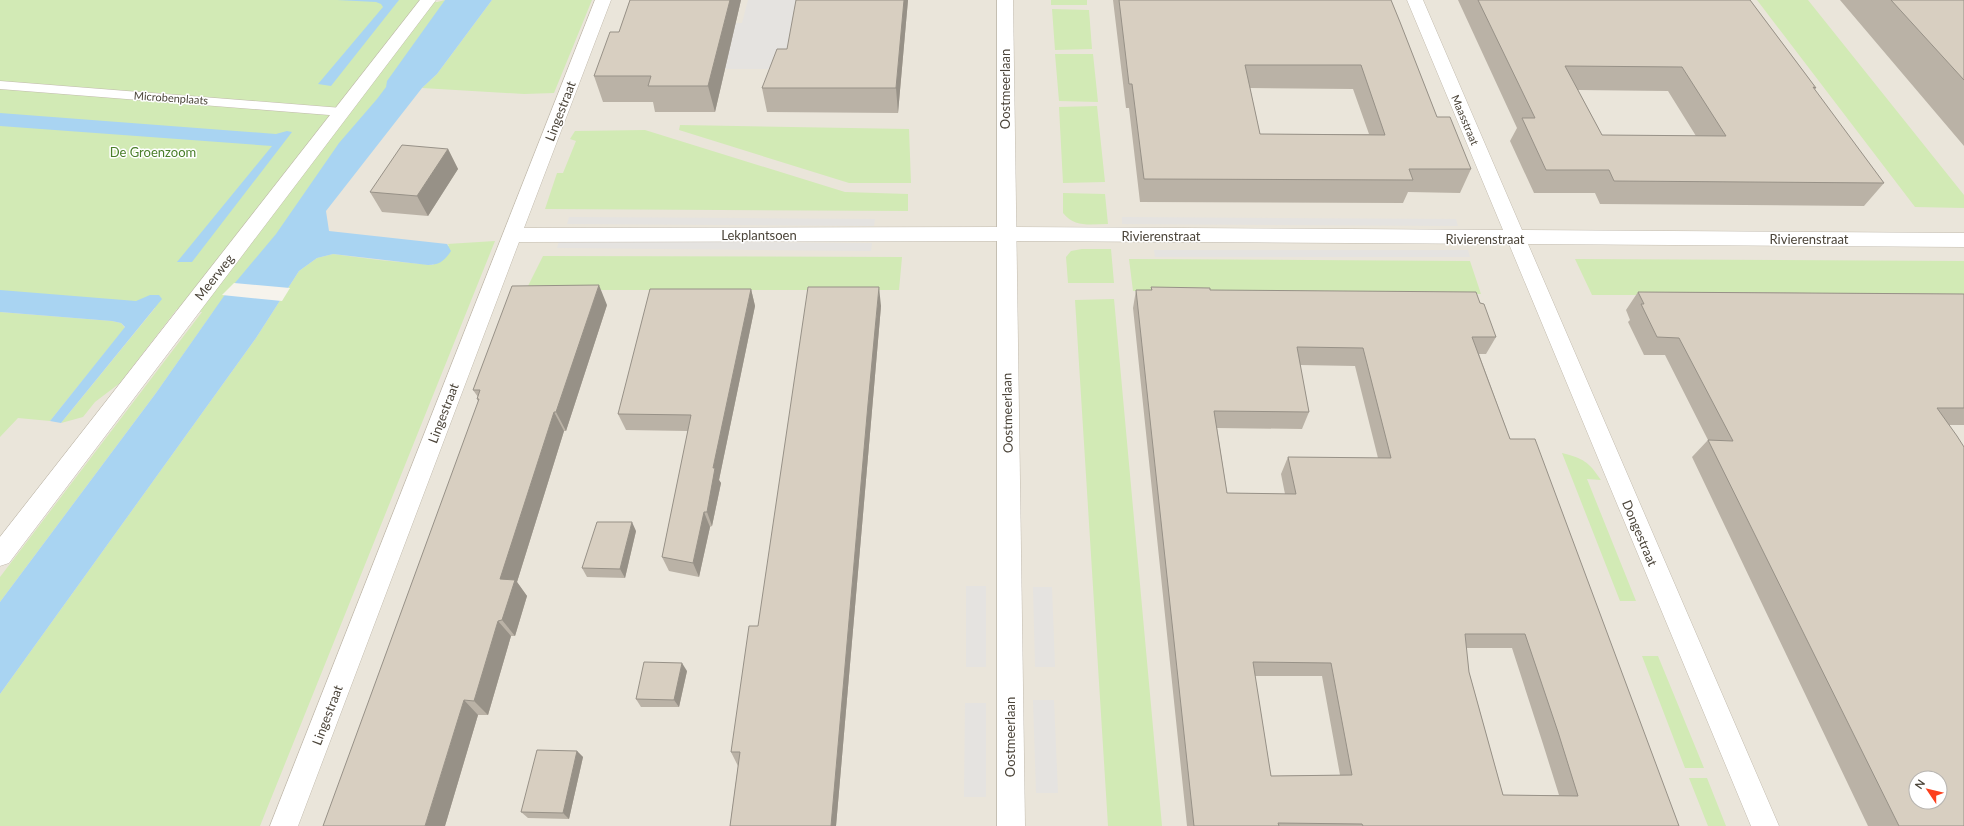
<svg xmlns="http://www.w3.org/2000/svg" width="1964" height="826" font-family="Lato,sans-serif">
	<style>
		.residential { fill: #eae5da; fill-rule: evenodd }
		.green { fill: #d2eab5 }
		.parking { fill: #e5e3e0 }
		.water { fill: #a9d4f2 }
		.pier { fill: #f6f3ec }
		.lines { fill: none; stroke-linecap: round; stroke-linejoin: round }
		.service-casing { stroke: #c2bbae; stroke-width: 1 }
		.minor-casing { stroke: #c2bbae; stroke-width: 1 }
		.tertiary-casing { stroke: #c2bbae; stroke-width: 1 }
		.service { fill: #fff; fill-rule: evenodd }
		.minor { fill: #fff; fill-rule: evenodd }
		.tertiary { fill: #fff; fill-rule: evenodd }
		.wall { fill: #bab2a6; fill-rule: evenodd }
		.shaded-wall { fill: #979187 }
		.building { fill: #d8cfc1; stroke: #979187; fill-rule: evenodd }
		.labels { text-anchor: middle; stroke-width: 3; stroke-linejoin: round; paint-order: stroke }
		.far-street-label { font-size: 11px; fill: #4b4439; stroke: #fff }
		.street-label { font-size: 13px; fill: #4b4439; stroke: #fff }
		.park-label { font-size: 13px; fill: #4a7f2a; stroke: #fff }
	</style>
	<rect width="100%" height="100%" fill="#f6f3ec"/>
	<path class="residential" d="M408 0H1964V826H0V295L458 3ZM1916 778H1940V802H1916Z"/>
	<path class="green" d="M0 0H420L437 2 445 0 444 2 459 3 221 313 213 312 156 393 0 602V577L202 312 177 309 120 383 95 402 83 417 61 423 155 308 0 295Z
		M492 0H592L554 93 524 94 422 88 437 74Z
		M1051 0H1087V5H1051Z
		M1757 0H1808L1964 195V208L1915 207Z
		M1052 9 1089 10 1092 49 1055 50Z
		M1055 54H1093L1098 102 1059 101Z
		M1097 106 1105 182 1063 183 1059 107Z
		M680 125 909 129 911 183H849L679 130Z
		M645 130 845 192 908 194V211L545 209 557 173H563L576 141 570 139 575 131Z
		M1063 193 1105 194 1108 224C1091 224 1075 228 1063 213Z
		M495 241 260 826H0V694L256 338 299 271 317 258 333 254 379 260 433 265 449 245 447 244Z
		M1082 249H1111L1114 283H1068L1066 257 1071 251Z
		M543 256 902 257 899 290H526Z
		M1129 259 1470 261 1481 294 1133 291Z
		M1575 259 1964 261V295H1592Z
		M1114 299 1162 826H1108L1075 300Z
		M0 312 112 321 121 323 125 328 50 421 18 418 0 437Z
		M1562 453C1584 459 1588 461 1601 480L1587 479 1636 601H1620Z
		M1642 656H1658L1704 768H1685Z
		M1689 778H1707L1726 826H1708Z"/>
	<path class="parking" d="M748 0H804L863 69H687L640 23H742Z
		M569 217 740 218 875 219 874 226 567 224Z
		M1122 217 1456 219 1458 226 1122 224Z
		M559 241 872 243 871 251 557 248Z
		M1154 250H1468L1470 257H1155Z
		M966 586H986V667H966Z
		M1033 587H1052L1055 667H1035Z
		M1033 700H1054L1058 793H1036Z
		M965 703H986V797H964Z"/>
	<path class="water" d="M337 0H399L331 86 318 84 383 7 381 4 376 2Z
		M445 0H492L437 74 422 88 326 211 329 231 447 244 451 251C445 260 440 265 428 265L333 254 317 258 299 271 256 338 0 694V602L156 393 224 296 276 234 339 143 377 99 386 87 387 81Z
		M0 113 276 134 287 131 292 132 192 262H177L272 146 0 126Z
		M0 290 136 301 150 295H159L162 299 61 423 50 421 125 327 121 323 112 321 0 312Z"/>
	<path class="pier" d="M234 283 290 288 282 301 222 295Z"/>
	<g class="lines">
		<g class="service-casing">
			<path id="service" d="M0 81 342 108 347 109 349 112 347 115 342 116 0 89Z"/>
		</g>
		<g class="minor-casing">
			<path id="minor" d="M420 0H436L9 563 0 566V537Z
				M595 0H611L524 228 1005 227 1503 230 1407 0H1423L1522 230 1964 233V247L1528 244 1779 826H1751L1509 244 1005 241 519 242 298 826H270Z"/>
		</g>
		<g class="tertiary-casing">
			<path id="tertiary" d="M997 0H1013L1025 826H997Z"/>
		</g>
		<use href="#service" class="service"/>
		<use href="#minor" class="minor"/>
		<use href="#tertiary" class="tertiary"/>
	</g>
	<path class="wall" d="M630 0H741L715 112H655L653 102H603L594 76 619 32Z
		M908 0 898 113 767 112 762 88 787 49Z
		M1113 0H1391L1437 117 1471 169 1460 193 1408 192 1403 203 1140 202 1129 108H1126ZM1250 88 1353 89 1369 134H1260Z
		M1458 0H1750L1816 88 1814 90 1884 183 1864 206 1600 204 1595 193H1534L1510 141 1517 128ZM1578 90 1668 91 1696 136 1602 135Z
		M1840 0H1964V146Z
		M448 149 458 169 428 216 382 212 370 192Z
		M1151 287 1480 303 1496 337 1486 354H1479L1510 439 1679 826H1187L1133 308 1136 290H1151ZM1300 365 1355 366 1378 458 1288 457 1281 474 1285 494 1227 493 1217 428 1302 429 1309 412ZM1466 648H1512L1543 744 1559 795H1503L1469 672ZM1255 676H1322L1340 775 1271 776Z
		M751 289 755 306 719 480 721 483 712 526 710 527 699 577 669 571 662 557 688 431 626 430 618 414Z
		M1638 292 1964 294V425H1949L1964 826H1868L1692 457 1708 440 1665 355H1644L1628 322 1630 320 1626 310Z
		M607 305 566 431H564L517 582 527 596 515 636H511L488 715H478L445 826 478 401 477 399 478 397 473 390Z
		M881 306 871 422 836 826H730L738 766 731 752Z
		M636 531 625 578 587 577 582 568Z
		M687 671 679 707H641L636 699Z
		M577 751 583 757 569 819 528 818 521 812Z"/>
	<path class="shaded-wall" d="M730 0H741L715 112 708 86Z
		M904 0H908L898 113 896 88Z
		M448 149 458 169 428 216 417 196Z
		M599 285 607 305 566 431 556 412Z
		M879 287 881 306 871 422 836 826H831L868 404Z
		M751 289 755 306 719 480 721 483 712 526 707 512 713 468Z
		M554 412 564 431 517 582 527 596 515 636 502 620 500 579Z
		M704 512 710 527 699 577 693 563Z
		M632 522 636 531 625 578 620 569Z
		M498 621 511 636 488 715 474 701Z
		M682 663 687 671 679 707 674 700Z
		M464 700 478 715 445 826H425Z
		M577 751 583 757 569 819 563 813Z"/>
	<path class="building" d="M630 0H730L708 86H648L651 76H594L610 32H619Z
		M796 0H904L896 88H762L777 49H787Z
		M1119 0H1391L1400 22 1437 117H1450L1471 169H1409L1413 180 1144 179 1132 84H1129ZM1245 65H1361L1385 135 1260 134Z
		M1478 0H1750L1816 88 1813 87 1884 183 1614 181 1609 170H1546L1522 118H1535ZM1565 66 1682 67 1726 136 1602 135Z
		M1891 0H1964V80Z
		M402 145 448 149 417 196 370 192Z
		M599 285 556 412H554L500 579 515 580 502 620 498 621 474 701 464 700 425 826H323L479 399H477L480 390H473L512 286Z
		M808 287H879L868 404 831 826H730L740 752H731L749 626H758Z
		M1151 287 1210 288V290L1476 292 1480 303 1484 304 1496 337H1472L1510 439H1535L1679 826H1363L1362 824 1278 823 1279 826H1194L1136 290H1152ZM1297 347 1363 348 1391 458 1288 457 1296 494 1227 493 1214 411 1309 412ZM1465 634H1525L1558 732 1578 796 1503 795 1469 672ZM1253 662 1331 663 1352 775 1271 776Z
		M650 289H751L713 468H715L707 512H704L693 563 662 557 691 415 618 414Z
		M1638 292 1964 294V408H1937L1957 436 1964 447V826H1899L1708 440 1733 441 1679 338 1657 337 1641 304H1644ZM1916 778H1940V802H1916Z
		M597 522H632L620 569 582 568Z
		M644 662 682 663 674 700 636 699Z
		M537 750 577 751 563 813 521 812Z"/>
	<g class="labels">
		<g class="far-street-label">
			<text transform="translate(171 98) rotate(4)" y="4">Microbenplaats</text>
			<text transform="translate(1465 120) rotate(67)" y="4">Maasstraat</text>
		</g>
		<g class="street-label">
			<text transform="translate(1005 89) rotate(-90)" y="5">Oostmeerlaan</text>
			<text transform="translate(560 111) rotate(-69)" y="5">Lingestraat</text>
			<text x="759" y="240">Lekplantsoen</text>
			<text x="1161" y="241">Rivierenstraat</text>
			<text x="1485" y="244">Rivierenstraat</text>
			<text x="1809" y="244">Rivierenstraat</text>
			<text transform="translate(214 277) rotate(-52)" y="5">Meerweg</text>
			<text transform="translate(443 413) rotate(-69)" y="5">Lingestraat</text>
			<text transform="translate(1007 413) rotate(-91)" y="5">Oostmeerlaan</text>
			<text transform="translate(1640 533) rotate(67)" y="5">Dongestraat</text>
			<text transform="translate(327 715) rotate(-69)" y="5">Lingestraat</text>
			<text transform="translate(1010 737) rotate(-90)" y="5">Oostmeerlaan</text>
		</g>
		<g class="park-label">
			<text x="153" y="157">De Groenzoom</text>
		</g>
	</g>
	<g transform="translate(1928 790) rotate(305)"><circle r="19" fill="#ffffff" stroke="#b7b4b0"/>
	<path d="M0-3L7 15L0 10L-7 15Z" fill="#fc3f1d"/>
	<text y="-6" font-size="11" font-weight="bold" text-anchor="middle" fill="#4b4439">N</text>
	</g>
</svg>
